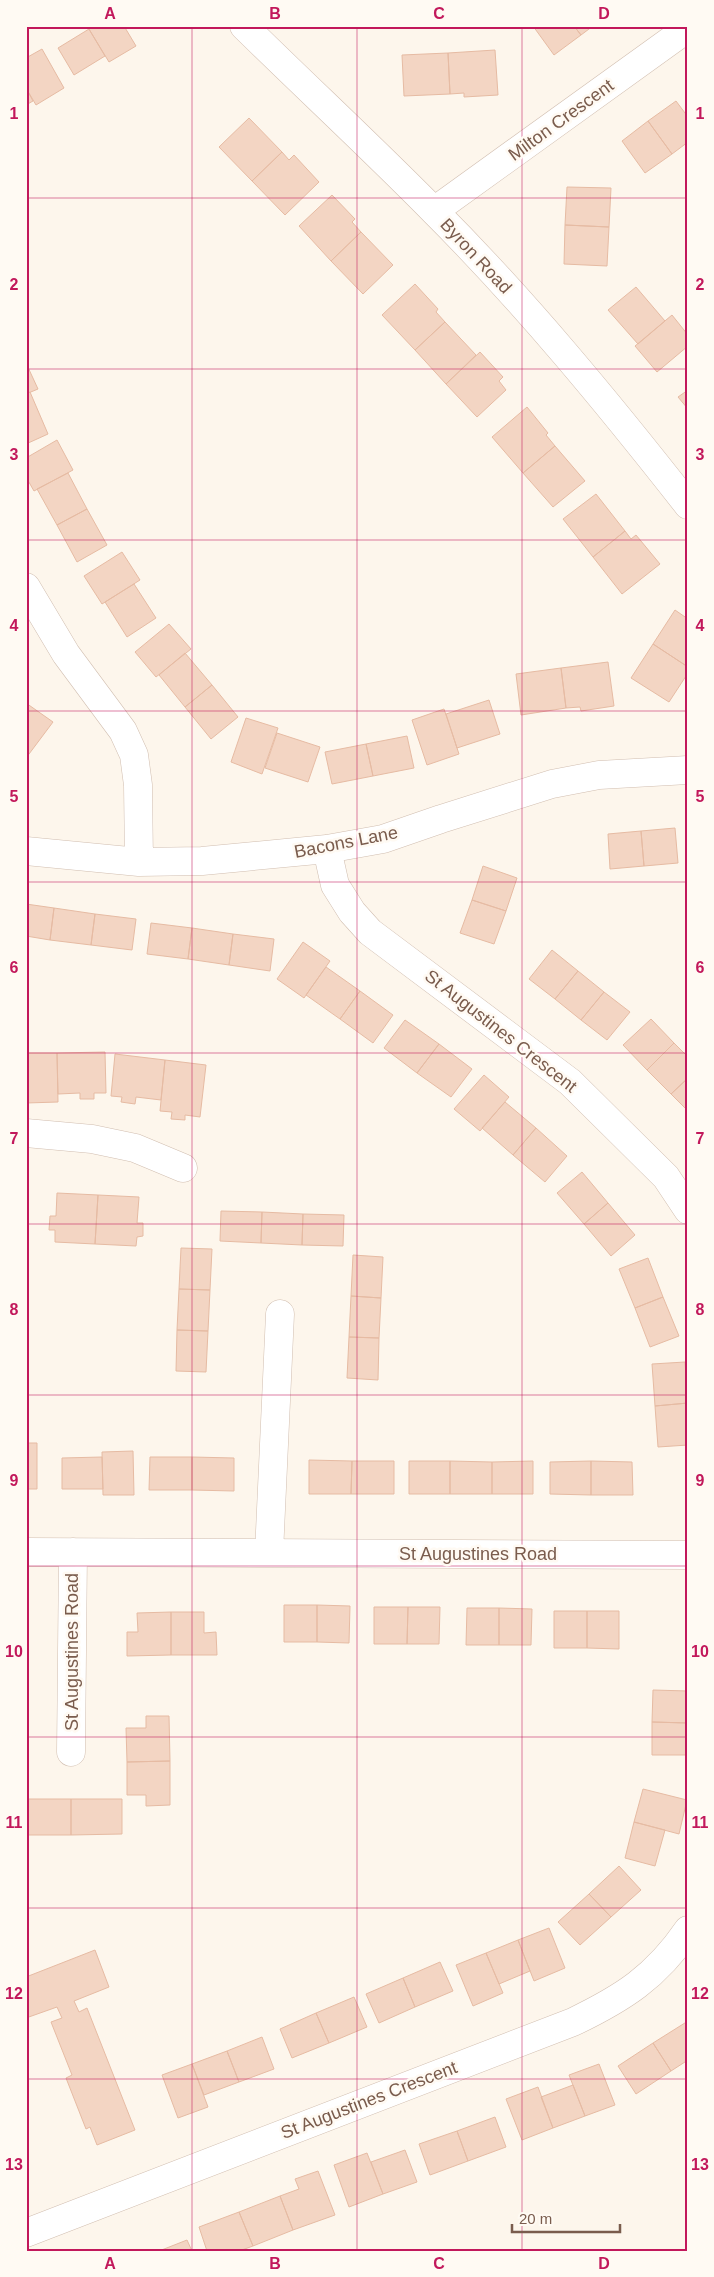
<svg xmlns="http://www.w3.org/2000/svg" width="714" height="2277" font-family="Helvetica,sans-serif">
	<style>
		.building { fill: #f3d5c3; stroke: #e6bba3 }
		.lines { fill: none; stroke-linecap: round; stroke-linejoin: round }
		.minor-casing { stroke: #d1beb0; stroke-width: 29 }
		.minor { stroke: #fff; stroke-width: 28 }
		.grid { fill: none; stroke: #c2185b; stroke-width: 1; stroke-opacity: 0.55 }
		.labels { text-anchor: middle; stroke-width: 5; stroke-linejoin: round; paint-order: stroke }
		.street-label { font-size: 18px; fill: #7a5c4d; stroke: #fffaf3 }
		.neatline { fill: none; stroke: #c2185b; stroke-width: 2 }
		.grid-label { font-size: 16px; text-anchor: middle; font-weight: bold; fill: #c2185b }
	</style>
	<rect width="100%" height="100%" fill="#fdf6ec"/>
	<path class="building" d="M87 26H124L136 46 109 62Z
		M533 26H574L581 35 554 55Z
		M574 26H593L581 35Z
		M89 29 105 56 74 75 58 48Z
		M42 49 64 88 36 105 26 88V58Z
		M495 50 498 95 464 97V93L450 94 448 53Z
		M448 53 450 94 404 96 402 55Z
		M26 88 33 101 26 105Z
		M676 101 688 117V142L672 154 648 121Z
		M249 118 282 152 252 181 219 147Z
		M648 121 672 154 645 173 622 141Z
		M282 152 289 160 294 155 319 182 285 215 252 181Z
		M567 187 611 188 609 227 565 225Z
		M332 195 355 219 352 222 361 232 331 261 299 226Z
		M565 225 609 227 607 266 564 264Z
		M361 232 393 265 363 294 331 261Z
		M415 284 438 309 436 312 445 322 415 350 382 315Z
		M636 287 665 321 638 344 608 310Z
		M672 315 688 335V346L657 372 635 346Z
		M445 322 476 355 446 384 415 350Z
		M480 352 503 377 499 381 506 390 477 417 446 384Z
		M26 363 38 389 26 394Z
		M688 390V409L678 397Z
		M30 392 48 434 26 444V394Z
		M527 407 548 433 546 435 555 446 523 473 492 437Z
		M57 440 73 470 34 491 26 477V458Z
		M555 446 585 481 553 507 523 473Z
		M68 473 87 509 57 525 37 489Z
		M596 494 625 531 593 557 563 519Z
		M87 509 107 545 77 562 57 525Z
		M625 531 631 539 636 535 660 564 622 594 593 557Z
		M122 552 140 580 102 604 84 576Z
		M134 584 156 618 127 637 105 602Z
		M675 610 688 619V667L653 644Z
		M169 624 191 649 156 677 135 652Z
		M653 644 688 667V673L669 702 631 678Z
		M185 653 212 685 185 707 159 675Z
		M608 662 614 706 581 711 580 707 566 708 561 668Z
		M561 668 566 708 521 715 516 674Z
		M212 685 238 717 211 739 185 707Z
		M489 700 500 734 457 748 446 714Z
		M26 703 53 722 26 758Z
		M444 709 459 754 427 765 412 720Z
		M246 718 278 728 262 774 231 762Z
		M277 733 320 747 308 782 265 768Z
		M407 736 414 768 373 776 366 744Z
		M366 744 373 776 332 784 325 752Z
		M675 828 678 863 644 866 641 831Z
		M641 831 644 866 610 869 608 834Z
		M483 866 517 878 506 911 472 900Z
		M472 900 506 911 494 944 460 933Z
		M26 904 54 908 50 940 26 936Z
		M54 908 95 914 91 945 50 940Z
		M95 914 136 919 132 950 91 945Z
		M151 923 192 928 188 959 147 954Z
		M192 928 233 934 229 965 188 959Z
		M233 934 274 939 270 971 229 965Z
		M303 942 330 961 304 998 277 979Z
		M552 950 578 971 555 999 529 979Z
		M326 967 360 991 340 1019 306 995Z
		M578 971 604 992 581 1020 555 999Z
		M360 991 393 1015 373 1043 340 1019Z
		M604 992 630 1012 607 1040 581 1020Z
		M651 1019 674 1043 647 1070 623 1045Z
		M405 1020 439 1044 417 1073 384 1048Z
		M674 1043 688 1057V1078L671 1094 647 1070Z
		M439 1044 472 1069 451 1097 417 1073Z
		M105 1052 106 1093H94V1099H80V1093L58 1094 57 1053Z
		M26 1053H57L58 1102 26 1103Z
		M115 1054 165 1060 161 1100 136 1097 135 1104 121 1102 122 1097 111 1096Z
		M165 1060 206 1065 200 1117 185 1115V1120L171 1119 172 1112 160 1111Z
		M484 1075 509 1097 480 1131 454 1109Z
		M688 1078V1111L671 1094Z
		M505 1102 536 1128 513 1155 482 1128Z
		M536 1128 567 1156 545 1182 513 1155Z
		M582 1172 608 1203 584 1224 557 1193Z
		M57 1193 98 1195 95 1244 55 1242V1230H49L50 1216H56Z
		M98 1195 139 1197 137 1223H143V1236L137 1237 136 1246 95 1244Z
		M608 1203 635 1235 611 1256 584 1224Z
		M221 1211 262 1212 261 1243 220 1241Z
		M262 1212 303 1214 302 1245 261 1243Z
		M303 1214 344 1215 343 1246 302 1245Z
		M181 1248 212 1249 210 1290 179 1289Z
		M353 1255 383 1257 381 1298 351 1296Z
		M648 1258 663 1297 635 1308 619 1269Z
		M179 1289 210 1290 208 1331 177 1330Z
		M351 1296 381 1298 379 1338 349 1337Z
		M663 1297 679 1336 650 1347 635 1308Z
		M177 1330 208 1331 206 1372 176 1371Z
		M349 1337 379 1338 378 1380 347 1378Z
		M685 1362 688 1403 655 1406 652 1364Z
		M688 1403V1445L658 1447 655 1406Z
		M26 1443H37V1489H26Z
		M133 1451 134 1495H103L102 1452Z
		M102 1457 103 1489H62V1458Z
		M150 1457H192V1490H149Z
		M192 1457 234 1458V1491L192 1490Z
		M309 1460 352 1461 351 1494H309Z
		M352 1461H394V1494H351Z
		M409 1461H450V1494H409Z
		M450 1461 492 1462V1494H450Z
		M533 1461V1494H492V1462Z
		M591 1461V1495L550 1494V1462Z
		M591 1461 632 1462 633 1495H591Z
		M284 1605H317V1642H284Z
		M317 1605 350 1606 349 1643 317 1642Z
		M374 1607H408L407 1644H374Z
		M408 1607H440L439 1644H407Z
		M467 1608H499V1645H466Z
		M499 1608 532 1609 531 1645H499Z
		M554 1611H587V1648H554Z
		M587 1611H619V1649L587 1648Z
		M171 1612H204V1633L216 1632 217 1655H171Z
		M171 1612V1655L127 1656V1632H138L137 1613Z
		M653 1690 688 1691V1723L652 1722Z
		M146 1716H169L170 1761 127 1762 126 1728H146Z
		M652 1722 688 1723V1755H652Z
		M170 1761V1805L146 1806V1795H127V1762Z
		M643 1789 687 1800 679 1834 634 1822Z
		M26 1799H71V1835H26Z
		M71 1799H122V1834L71 1835Z
		M634 1822 665 1830 655 1866 625 1858Z
		M619 1866 641 1890 611 1917 589 1894Z
		M589 1894 611 1917 580 1945 558 1922Z
		M549 1928 565 1968 534 1981 518 1940Z
		M518 1940 530 1971 499 1984 486 1953Z
		M95 1950 109 1987 74 2001 79 2012 87 2008 135 2130 97 2145 90 2127 86 2129 66 2078 72 2075 51 2022 62 2018 57 2007 26 2018V1977Z
		M486 1953 503 1993 473 2006 456 1965Z
		M440 1962 453 1991 415 2007 403 1978Z
		M403 1978 415 2007 379 2023 366 1994Z
		M354 1997 367 2027 329 2043 316 2013Z
		M316 2013 329 2043 292 2058 280 2029Z
		M688 2021V2060L671 2071 653 2043Z
		M262 2037 274 2069 239 2082 227 2051Z
		M653 2043 671 2071 636 2094 618 2066Z
		M227 2051 239 2082 204 2095 192 2064Z
		M192 2064 208 2107 178 2118 162 2075Z
		M599 2064 615 2105 585 2116 569 2075Z
		M573 2085 585 2116 553 2128 541 2097Z
		M538 2087 553 2128 522 2140 506 2099Z
		M495 2117 506 2147 468 2161 457 2131Z
		M457 2131 468 2161 430 2175 419 2144Z
		M405 2150 417 2182 383 2194 371 2162Z
		M367 2153 383 2194 349 2207 334 2165Z
		M318 2171 335 2215 293 2230 280 2196 299 2189 295 2179Z
		M280 2196 293 2230 253 2246 239 2212Z
		M239 2212 253 2246 239 2251H207L199 2227Z
		M187 2240 192 2251H159Z"/>
	<g class="lines">
		<g class="minor-casing">
			<path id="minor" d="M244 26C307 88 372 148 434 211 525 302 608 403 688 505
				M434 211 688 28
				M26 587 66 654 123 731 134 755 138 785 139 862
				M327 849 335 885 352 912 370 932 570 1082 666 1177 688 1210
				M26 851 139 862 202 861 327 849 383 839 441 819 552 784 599 775 688 770
				M26 1133 92 1139 135 1148 183 1168
				M26 1552 688 1555
				M269 1553 280 1314
				M71 1752 73 1552
				M26 2233 573 2022C623 1998 656 1977 688 1930"/>
		</g>
		<use href="#minor" class="minor"/>
	</g>
	<path class="grid" d="M192 26V2251M357 26V2251M522 26V2251M26 198H688M26 369H688M26 540H688M26 711H688M26 882H688M26 1053H688M26 1224H688M26 1395H688M26 1566H688M26 1737H688M26 1908H688M26 2079H688"/>
	<g class="labels">
		<g class="street-label">
			<text transform="translate(561 120) rotate(-36)" y="6">Milton Crescent</text>
			<text transform="translate(476 256) rotate(47)" y="6">Byron Road</text>
			<text transform="translate(346 842) rotate(-11)" y="6">Bacons Lane</text>
			<text transform="translate(501 1031) rotate(38)" y="6">St Augustines Crescent</text>
			<text x="478" y="1560">St Augustines Road</text>
			<text transform="translate(72 1652) rotate(-90)" y="6">St Augustines Road</text>
			<text transform="translate(369 2100) rotate(-21)" y="6">St Augustines Crescent</text>
		</g>
	</g>
	<rect width="714" height="2277" fill="none" stroke="#fffaf3" stroke-width="55"/>
	<path d="M512 2224v8h108v-8" fill="none" stroke="#7a5c4d" stroke-width="2.5"/>
	<text x="519" y="2224" font-size="15" fill="#7a5c4d" stroke="#fffaf3" stroke-width="4" paint-order="stroke">20 m</text>
	<rect x="28" y="28" width="658" height="2222" class="neatline"/>
	<g class="grid-label">
		<text x="110" y="19">A</text>
		<text x="275" y="19">B</text>
		<text x="439" y="19">C</text>
		<text x="604" y="19">D</text>
		<text x="14" y="119">1</text>
		<text x="700" y="119">1</text>
		<text x="14" y="290">2</text>
		<text x="700" y="290">2</text>
		<text x="14" y="460">3</text>
		<text x="700" y="460">3</text>
		<text x="14" y="631">4</text>
		<text x="700" y="631">4</text>
		<text x="14" y="802">5</text>
		<text x="700" y="802">5</text>
		<text x="14" y="973">6</text>
		<text x="700" y="973">6</text>
		<text x="14" y="1144">7</text>
		<text x="700" y="1144">7</text>
		<text x="14" y="1315">8</text>
		<text x="700" y="1315">8</text>
		<text x="14" y="1486">9</text>
		<text x="700" y="1486">9</text>
		<text x="14" y="1657">10</text>
		<text x="700" y="1657">10</text>
		<text x="14" y="1828">11</text>
		<text x="700" y="1828">11</text>
		<text x="14" y="1999">12</text>
		<text x="700" y="1999">12</text>
		<text x="14" y="2170">13</text>
		<text x="700" y="2170">13</text>
		<text x="110" y="2269">A</text>
		<text x="275" y="2269">B</text>
		<text x="439" y="2269">C</text>
		<text x="604" y="2269">D</text>
	</g>
</svg>
